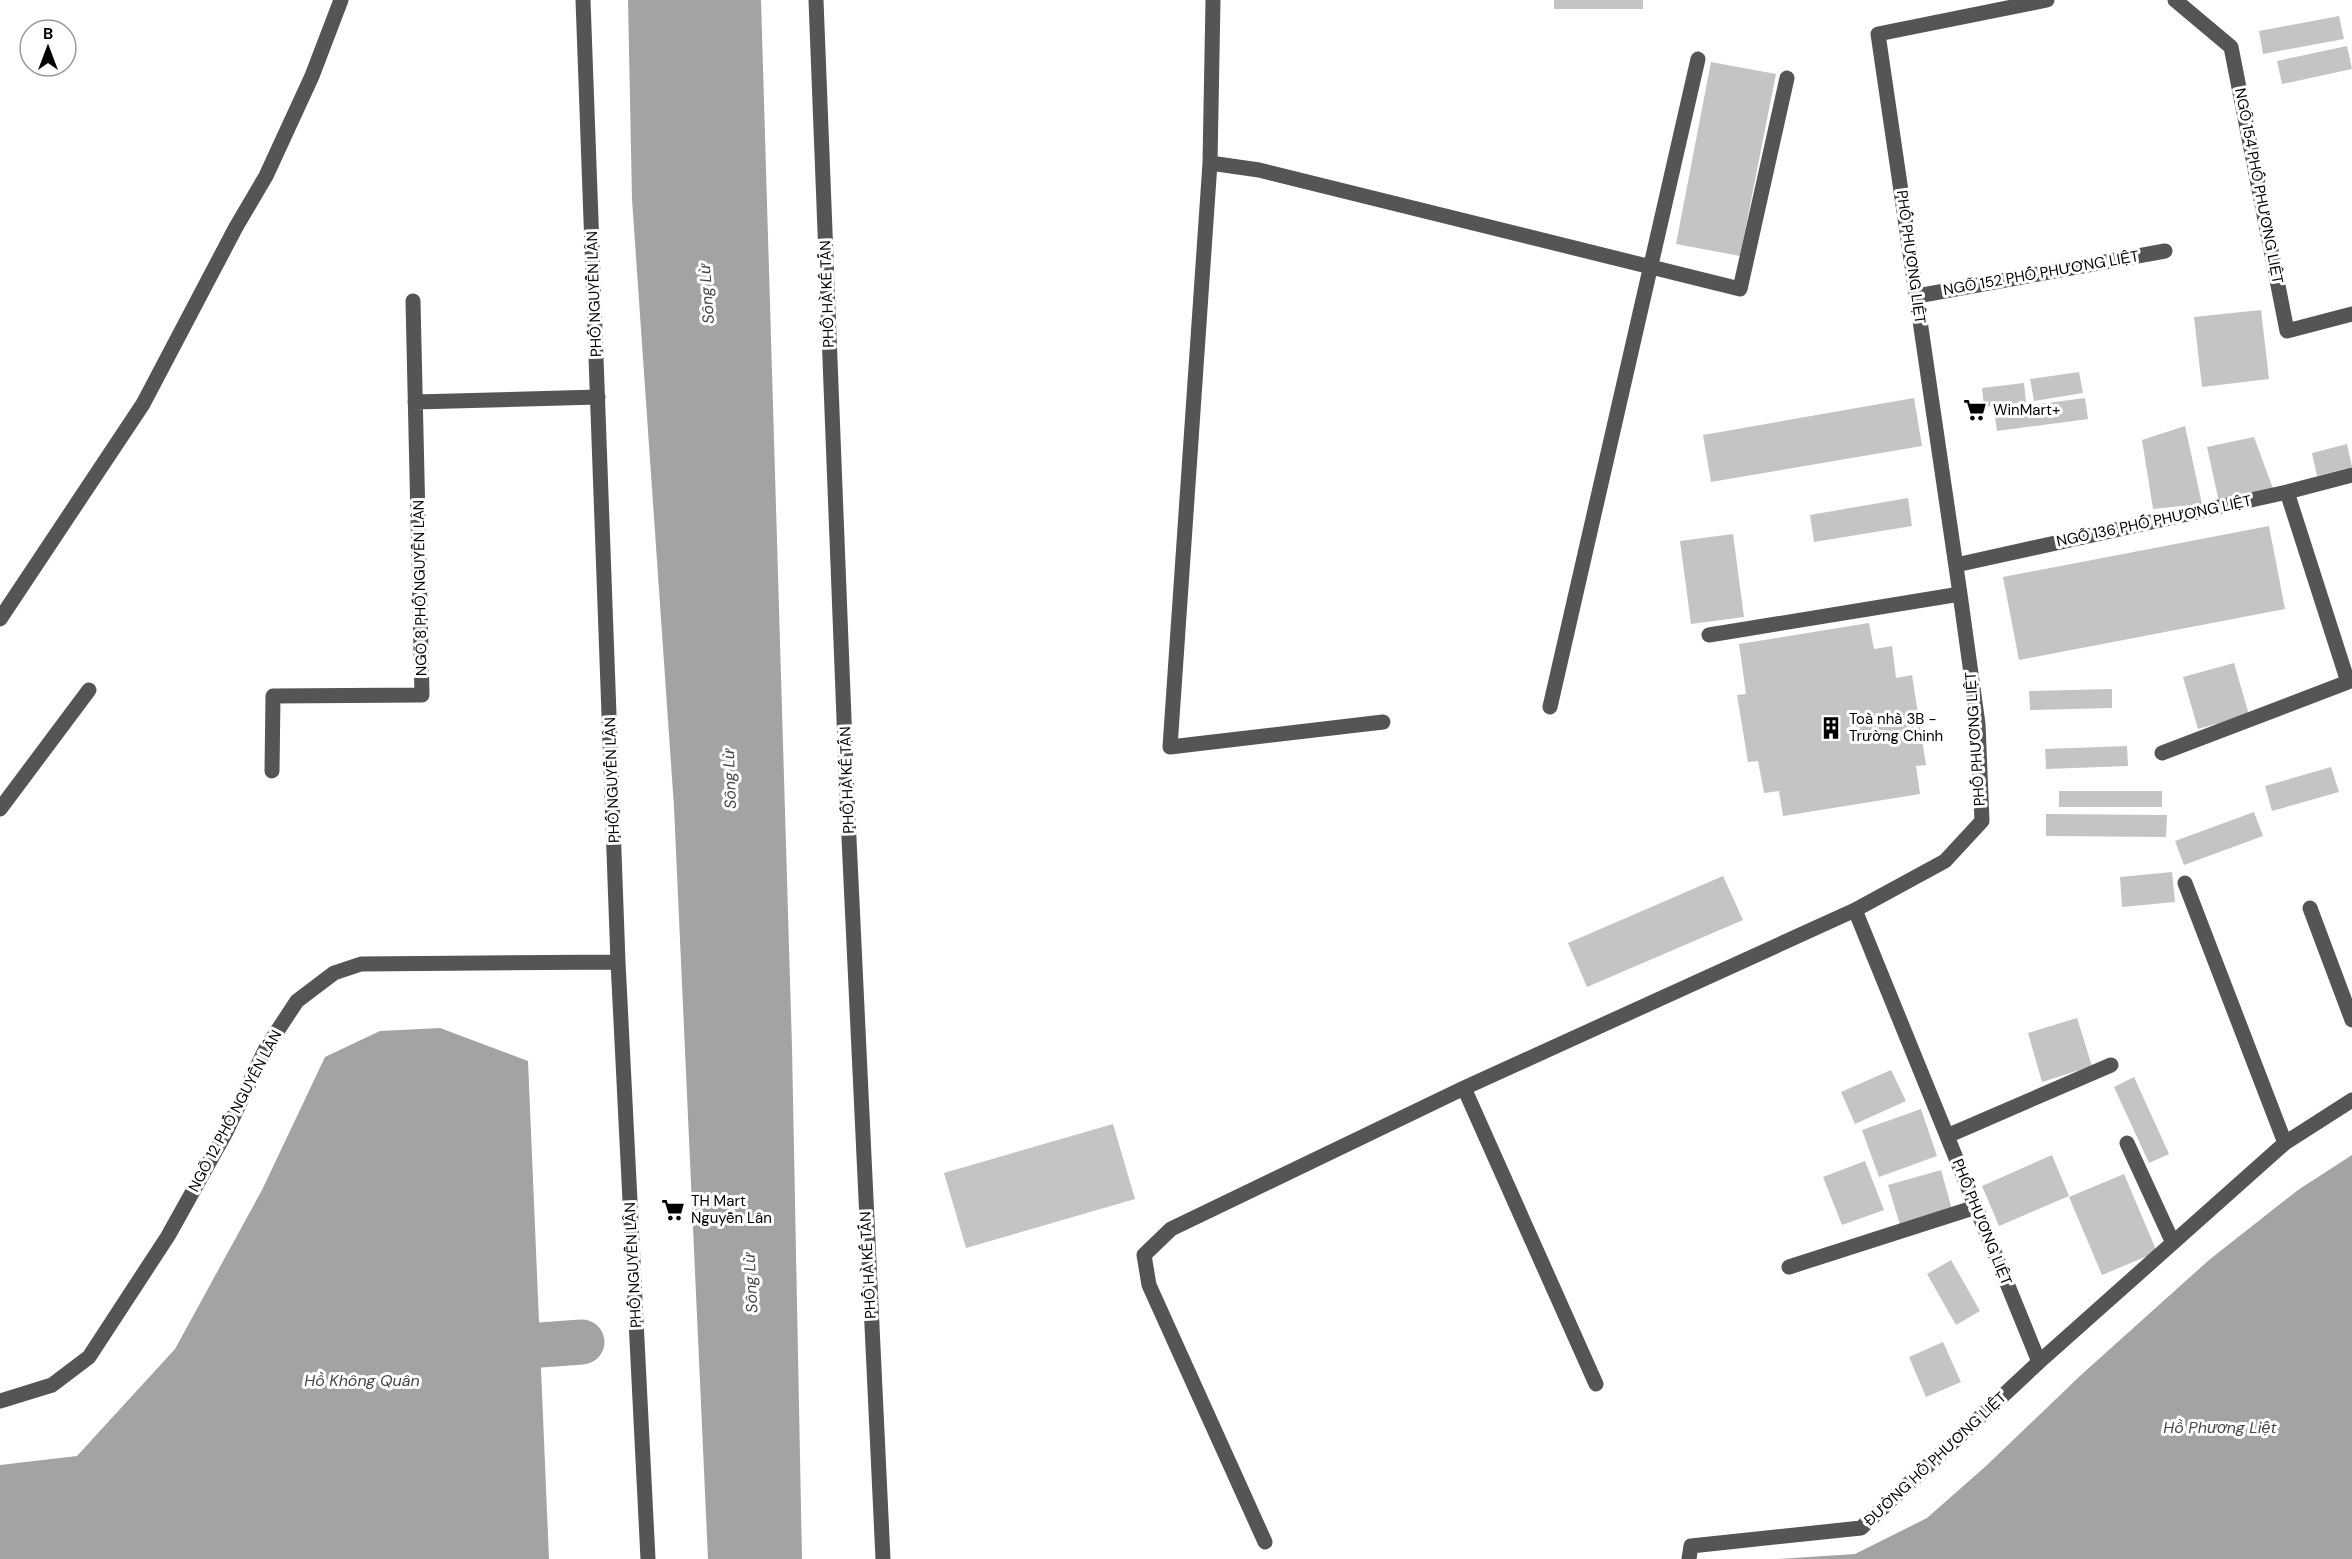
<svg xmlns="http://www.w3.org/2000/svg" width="2352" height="1559" font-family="'DM Sans',sans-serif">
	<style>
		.water { fill: #a3a3a3 }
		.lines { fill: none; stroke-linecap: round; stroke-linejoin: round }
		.canal { stroke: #a3a3a3; stroke-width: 45 }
		.building { fill: #c4c4c4 }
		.minor { stroke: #555; stroke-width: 15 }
		.labels { text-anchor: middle; stroke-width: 6; stroke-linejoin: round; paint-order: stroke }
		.street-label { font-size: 15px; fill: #000; stroke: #fff }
		.poi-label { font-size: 15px; fill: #000; stroke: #fff; text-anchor: start }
		.water-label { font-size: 16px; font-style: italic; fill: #444; stroke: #fff }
	</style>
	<rect width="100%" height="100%" fill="#fff"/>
	<path class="water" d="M628 0H761L792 1048 802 1559H708L674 807 632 199Z
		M440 1028 528 1061 549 1559H0V1465L77 1456 175 1349 262 1190 325 1057 380 1031Z
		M2352 1155V1559H1777L1855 1554 1927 1518 1986 1466 2081 1375 2209 1260 2298 1190Z"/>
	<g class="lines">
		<path class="canal" d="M540 1345 582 1342"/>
	</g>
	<path class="building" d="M1554 0H1643V9H1554Z
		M2339 16 2344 39 2263 54 2259 31Z
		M2347 46 2352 69 2282 84 2277 61Z
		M1711 62 1776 74 1740 256 1676 244Z
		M2261 310 2269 379 2202 387 2194 317Z
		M2079 372 2083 393 2034 401 2030 379Z
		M2024 383 2026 402 1984 407 1982 388Z
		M1914 398 1922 446 1711 482 1703 435Z
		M2085 398 2088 419 1997 431 1994 410Z
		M2185 426 2202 504 2153 509 2142 440Z
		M2254 437 2275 494 2219 502 2207 447Z
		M2347 444 2352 467 2317 476 2312 453Z
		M1908 498 1912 526 1814 542 1810 515Z
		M2269 526 2285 609 2019 660 2003 577Z
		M1733 534 1744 617 1691 624 1680 541Z
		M1869 623 1874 649 1892 646 1896 678 1912 675 1926 765 1916 766 1920 794 1783 816 1779 791 1764 793 1758 761 1748 762 1737 695 1746 694 1739 644Z
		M2234 663 2249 715 2198 729 2183 677Z
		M2112 689V708L2030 710 2029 691Z
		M2127 746 2128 766 2046 769 2045 749Z
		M2331 767 2339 792 2272 811 2265 786Z
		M2059 791H2162V807H2059Z
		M2254 812 2263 836 2184 865 2175 841Z
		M2046 814 2167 815 2166 837 2046 836Z
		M2172 872 2175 902 2122 907 2120 877Z
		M1723 876 1743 920 1587 987 1568 943Z
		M2077 1018 2092 1066 2042 1082 2028 1033Z
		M1891 1070 1906 1101 1855 1124 1841 1092Z
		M2134 1077 2169 1154 2149 1163 2114 1087Z
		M1921 1109 1937 1156 1879 1177 1862 1130Z
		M1113 1124 1135 1199 966 1248 944 1173Z
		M2052 1155 2069 1196 1999 1226 1982 1186Z
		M1865 1161 1884 1210 1842 1225 1823 1177Z
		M1941 1170 1953 1213 1901 1228 1888 1185Z
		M2124 1174 2157 1252 2102 1275 2069 1197Z
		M1951 1260 1980 1311 1956 1325 1927 1274Z
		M1943 1342 1961 1382 1926 1397 1909 1357Z"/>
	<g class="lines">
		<path class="minor" d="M583 0 618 962 648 1559
			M816 0 847 796 883 1559
			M1213 0 1210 163 1170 747 1383 722
			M2175 0 2231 47 2287 331 2352 314
			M1210 163 1259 170 1740 289 1787 78
			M1917 296 2165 251
			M415 402 598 397
			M1956 565 2287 492 2352 475
			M0 619 143 404 236 227 266 176 312 76 341 0
			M1709 635 1960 594
			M1550 707 1698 59
			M2162 753 2348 682 2287 492
			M272 771 273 696 422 695 413 301
			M0 809 89 690
			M2185 883 2285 1143
			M2310 908 2352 1020
			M1855 910 2039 1362
			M1464 1088 1596 1384
			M1947 1136 2111 1065
			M2127 1143 2173 1243
			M1789 1267 1976 1207
			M0 1401 52 1385 89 1357 168 1236 226 1132 266 1048 297 1001 334 973 361 964 618 962
			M1265 1542 1149 1285 1144 1255 1171 1229 1464 1088 1855 910 1945 861 1982 821 1978 724 1960 594 1878 34 2047 0
			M1689 1559 1691 1546 1861 1528 2039 1362 2285 1143 2352 1100"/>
	</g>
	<defs>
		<g id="supermarket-bare" transform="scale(1.8)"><path d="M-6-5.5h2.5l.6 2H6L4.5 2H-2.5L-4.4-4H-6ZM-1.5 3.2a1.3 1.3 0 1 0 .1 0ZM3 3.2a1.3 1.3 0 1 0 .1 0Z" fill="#000" stroke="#fff" stroke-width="2.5" paint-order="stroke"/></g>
		<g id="building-bare" transform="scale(1.8)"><path d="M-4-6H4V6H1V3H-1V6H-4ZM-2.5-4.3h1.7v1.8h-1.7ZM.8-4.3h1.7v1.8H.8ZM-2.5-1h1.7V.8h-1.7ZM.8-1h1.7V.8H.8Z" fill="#000" stroke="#fff" stroke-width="2.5" paint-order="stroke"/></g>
	</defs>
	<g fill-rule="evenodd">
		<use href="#supermarket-bare" x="1975" y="410"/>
		<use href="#building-bare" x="1831" y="728"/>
		<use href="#supermarket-bare" x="673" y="1210"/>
	</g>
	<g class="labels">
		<g class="street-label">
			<text transform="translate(2259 186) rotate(79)" y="5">NGÕ 154 PHỐ PHƯƠNG LIỆT</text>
			<text transform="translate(1911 257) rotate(82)" y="5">PHỐ PHƯƠNG LIỆT</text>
			<text transform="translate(2041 273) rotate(-10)" y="5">NGÕ 152 PHỐ PHƯƠNG LIỆT</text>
			<text transform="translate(594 294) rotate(-92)" y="5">PHỐ NGUYỄN LÂN</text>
			<text transform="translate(827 294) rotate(-92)" y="5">PHỐ HÀ KẾ TẤN</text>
			<text transform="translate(2154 521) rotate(-12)" y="5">NGÕ 136 PHỐ PHƯƠNG LIỆT</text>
			<text transform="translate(420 588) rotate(-91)" y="5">NGÕ 8 PHỐ NGUYỄN LÂN</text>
			<text transform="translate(1975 739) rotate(-94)" y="5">PHỐ PHƯƠNG LIỆT</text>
			<text transform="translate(612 780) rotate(-92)" y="5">PHỐ NGUYỄN LÂN</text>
			<text transform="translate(847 780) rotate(-92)" y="5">PHỐ HÀ KẾ TẤN</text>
			<text transform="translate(235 1111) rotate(-62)" y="5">NGÕ 12 PHỐ NGUYỄN LÂN</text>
			<text transform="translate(1982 1222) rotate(68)" y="5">PHỐ PHƯƠNG LIỆT</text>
			<text transform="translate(633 1265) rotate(-93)" y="5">PHỐ NGUYỄN LÂN</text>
			<text transform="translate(868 1265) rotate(-93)" y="5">PHỐ HÀ KẾ TẤN</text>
			<text transform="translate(1935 1459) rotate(-43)" y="5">ĐƯỜNG HỒ PHƯƠNG LIỆT</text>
		</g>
		<g class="poi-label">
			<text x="1993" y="415">WinMart+</text>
			<text x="1849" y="724">Toà nhà 3B -<tspan x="1849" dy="17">Trường Chinh</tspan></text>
			<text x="691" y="1206">TH Mart<tspan x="691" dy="17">Nguyễn Lân</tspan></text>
		</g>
		<g class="water-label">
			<text transform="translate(706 294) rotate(-94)" y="6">Sông Lừ</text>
			<text transform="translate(729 779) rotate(-92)" y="6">Sông Lừ</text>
			<text transform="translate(750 1283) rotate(-93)" y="6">Sông Lừ</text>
			<text x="362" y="1386">Hồ Không Quân</text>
			<text x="2220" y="1433">Hồ Phương Liệt</text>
		</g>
	</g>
	<g transform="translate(48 48)"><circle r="28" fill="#ffffff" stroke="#999999" stroke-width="1.5"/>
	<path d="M0-4.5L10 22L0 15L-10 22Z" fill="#000000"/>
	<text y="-9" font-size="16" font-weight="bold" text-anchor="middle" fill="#000000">B</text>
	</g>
</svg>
